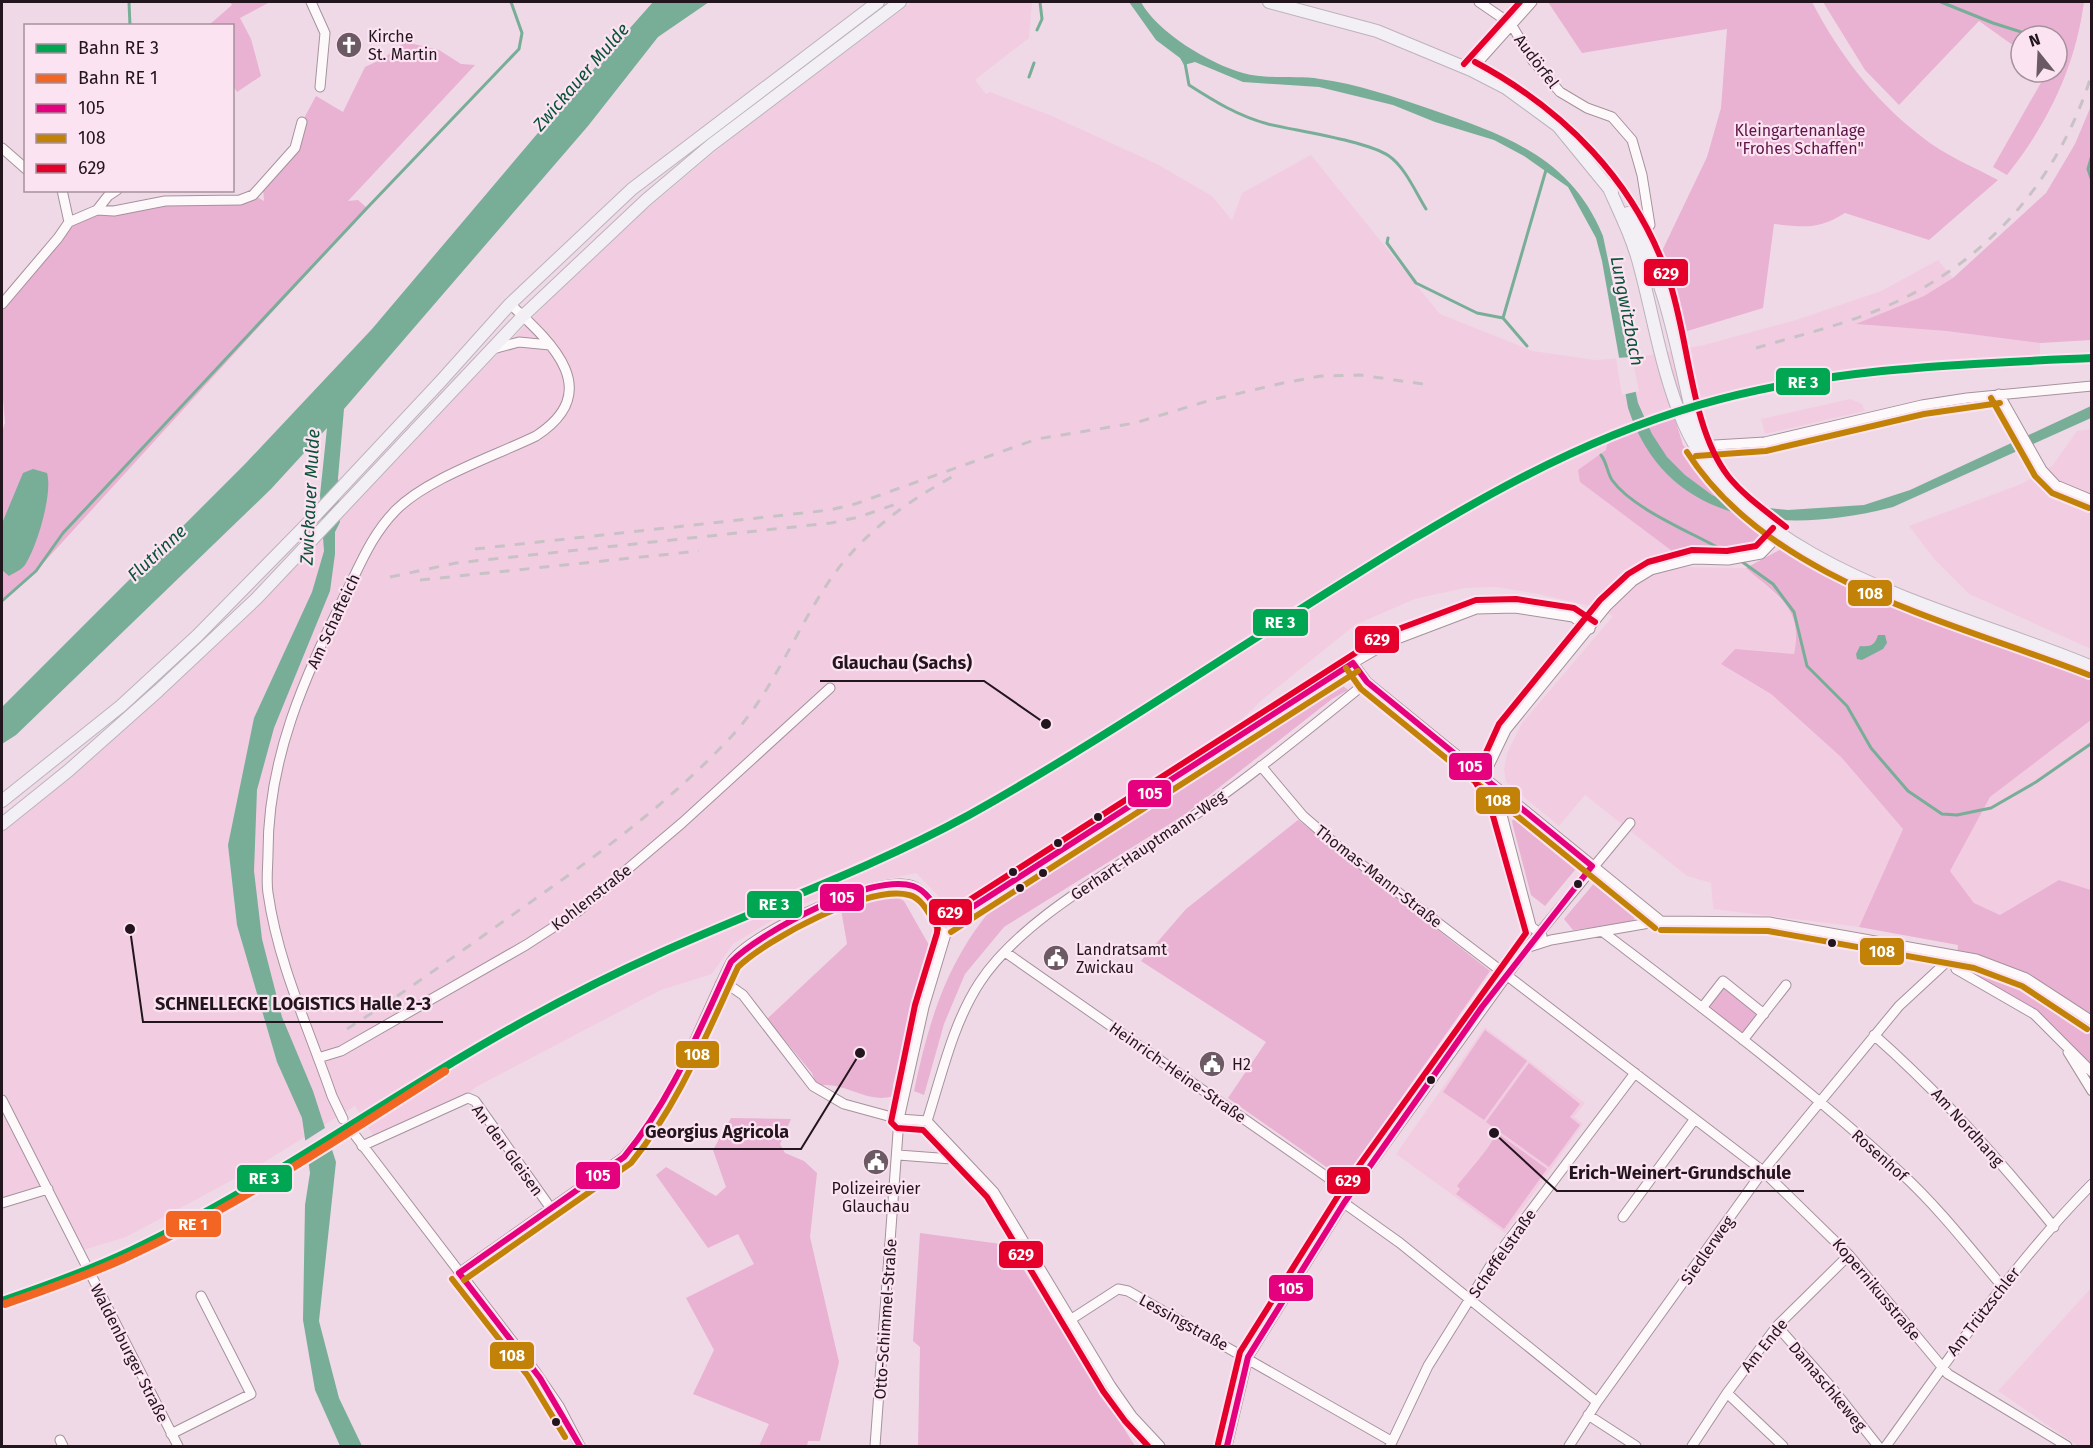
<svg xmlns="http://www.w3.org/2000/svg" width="2093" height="1448" font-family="'Fira Sans',sans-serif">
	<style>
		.built { fill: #f2cde2 }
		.green { fill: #e9b1d2 }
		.water { fill: #78ae98 }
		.pier { fill: #f0d9e6 }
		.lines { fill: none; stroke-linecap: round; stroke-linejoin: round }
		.stream { stroke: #78ae98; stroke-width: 3 }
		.minor-casing { stroke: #a4929c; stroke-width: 11 }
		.major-casing { stroke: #bdb2bd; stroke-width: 14 }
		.minor { stroke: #fdf9fb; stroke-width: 9 }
		.major { stroke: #f3f0f5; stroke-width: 12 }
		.rail { stroke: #c8c2c6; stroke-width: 3; stroke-dasharray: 10 10; stroke-linecap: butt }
		.bus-1-casing { stroke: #fce3f1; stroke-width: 10 }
		.bus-2-casing { stroke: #fce3f1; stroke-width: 10 }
		.bus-3-casing { stroke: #fce3f1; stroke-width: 10 }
		.bus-1 { stroke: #e5007d; stroke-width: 6 }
		.bus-2 { stroke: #c28207; stroke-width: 6 }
		.bus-3 { stroke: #e4002b; stroke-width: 6 }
		.rail-1-casing { stroke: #fce3f1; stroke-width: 12 }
		.rail-2-casing { stroke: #fce3f1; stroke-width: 12 }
		.rail-1 { stroke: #00a651; stroke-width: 8 }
		.rail-2 { stroke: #f26522; stroke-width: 8 }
		.bus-dot { fill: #23151d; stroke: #fce3f1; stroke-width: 2 }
		.labels { text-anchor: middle; stroke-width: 4.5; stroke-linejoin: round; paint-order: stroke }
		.poi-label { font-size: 16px; fill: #23151d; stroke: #fce3f1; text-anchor: start }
		.street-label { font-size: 16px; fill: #23151d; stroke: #fce3f1 }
		.park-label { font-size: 16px; fill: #5e1547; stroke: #fce3f1 }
		.water-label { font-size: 18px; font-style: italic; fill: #085239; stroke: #fce3f1 }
		.leader { fill: none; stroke: #23151d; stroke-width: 2 }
		.callout-dot { fill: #23151d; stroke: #fce3f1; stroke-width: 2 }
		.callout-label { font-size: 18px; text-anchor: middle; font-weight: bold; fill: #23151d; stroke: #fce3f1; stroke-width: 4.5; stroke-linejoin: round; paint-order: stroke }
		.line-badge { stroke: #fce3f1; stroke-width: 2 }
		.badge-label { font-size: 16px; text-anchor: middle; font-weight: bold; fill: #fff }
	</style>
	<rect width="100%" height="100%" fill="#f0d9e6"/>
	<path class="built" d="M912 2H1032L1029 38 975 80 986 94 990 92 1052 116 1157 164 1212 196 1232 220 1242 193 1311 155 1440 314 1533 351 1596 360 1645 356 1704 345 1796 320 1881 291 1938 260 1953 278 1924 296 1857 324 1946 331 2040 343V366L1905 375 1804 387 1703 407 1674 416 1606 450 1580 482 1676 554 1679 567 1746 568 1787 605 1793 614 1798 635 1794 654 1735 649 1721 664 1771 694 1841 757 1903 829 1859 927 1713 909 1711 883 1687 876 1585 795 1559 826 1506 782 1504 769 1507 753 1522 723 1613 616 1594 607 1538 594 1496 587 1465 588 1415 599 1355 625 1262 700 1227 734 1168 776 964 904 947 905 916 873 850 887 794 907 733 944 712 974 661 990 476 1087 461 1100 376 1140 355 1106 253 1169 126 1237 80 1251 48 1189 2 1203V830L109 743 230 631 598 250 730 139Z
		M1850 399 1862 404 1865 411 1765 434 1761 419Z
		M2091 429V649L1969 594 1934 559 1909 526 2021 484 2052 466 2077 431Z
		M2091 720V890L2059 880 2000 915 1974 903 1950 871 1990 797Z
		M1485 1027 1585 1103 1574 1117 1583 1124 1505 1233 1396 1154Z
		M2091 1288V1446H2078L1998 1391Z"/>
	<path class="green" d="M230 2H270L240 18 251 39 261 76 237 92 233 85 232 26 209 25 232 5Z
		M1548 2H1812C1839 54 1875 101 1922 137 1944 155 1974 167 1998 180L1929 240 1845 213C1818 230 1804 227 1774 224L1763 308 1684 332 1662 251 1707 157 1721 108 1727 29 1582 53Z
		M1823 2H2084C2075 68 2048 123 2007 175L1993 167 2047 72H2057V36H2021V51L1979 21 1899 105 1865 70Z
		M405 42 439 50 461 64 475 65 348 201 358 200 367 208 36 571 2 600V432L5 423 2 386V304L69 222 97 210 253 195 264 201 263 187C280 168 300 151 305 125L302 122 316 96 343 112 365 67 384 58Z
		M2091 106V340L2040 343 1946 331 1856 324 1924 296 1953 278 2046 193 2075 144Z
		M1674 416 1683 445 1764 533 1758 545 1742 552 1676 554 1580 482 1578 470 1606 450 1608 441Z
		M1785 547 1876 594 2091 673V720L1990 797 1950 871 1974 903 2000 915 2059 880 2091 890V1072L2034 1014 1956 969 1958 945 1859 927 1903 829 1841 757 1771 694 1721 664 1735 649 1794 654C1804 607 1777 596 1746 568Z
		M1335 685 1343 686 1348 690 1332 699 1184 815 1004 927 965 974 944 1024 924 1095 914 1091C929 1020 947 960 995 905Z
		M1516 817 1526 821 1579 865 1545 906 1531 895 1513 826 1512 821Z
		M1298 820 1490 971 1346 1177 1342 1178 1228 1098 1266 1042 1141 961 1186 909Z
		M1596 881 1637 912 1633 922 1573 930 1564 919Z
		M895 896 904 901 929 945 893 1085V1096C867 1105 844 1080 817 1086L812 1073 767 1019 847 944 841 909Z
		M1724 986 1759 1014 1743 1035 1708 1008Z
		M1485 1030 1527 1061 1484 1120 1443 1092Z
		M1529 1063 1580 1104 1570 1117 1580 1125 1549 1167 1486 1122Z
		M731 1118 791 1119 780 1144 785 1153 804 1161 817 1173 810 1237 839 1362 820 1441H808L807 1446H759L769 1424 693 1394 714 1350 686 1298 754 1264 738 1234 708 1248 656 1175 666 1167 716 1196 726 1187 713 1150Z
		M1496 1132 1547 1169 1504 1229 1456 1194 1460 1189 1457 1186C1466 1174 1494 1144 1496 1132Z
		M920 1233 1008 1245 1135 1446H918L920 1347 913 1341Z"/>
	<path class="water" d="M653 2H709L658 37 588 126 344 409 338 478 340 522 335 532V554L330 591 274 728 257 790 254 871 262 939 282 1017 313 1091 336 1162 319 1321 339 1398 362 1446H340L315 1390 303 1320 305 1205 310 1173 302 1118 277 1062 237 925 228 845 254 718 312 592 324 551 320 495 327 428 271 489 16 735 2 744V707L245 464 372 329 554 114Z
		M1129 2H1141C1157 32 1210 64 1243 73 1267 80 1296 75 1320 79 1357 84 1395 97 1430 109 1505 135 1571 157 1603 236L1638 403 1652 434 1667 457 1685 475 1712 495 1725 501 1742 505 1788 510 1864 505 1910 490 2091 406V418L1893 507C1788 534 1668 529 1628 408L1602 261 1596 238 1568 187 1524 156 1494 140 1435 122 1393 105 1319 87 1243 82 1195 62 1184 65 1180 58 1156 40Z
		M33 469 47 473C53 493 37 547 25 565 21 570 14 573 9 576L2 570 3 521 23 473Z
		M1878 635H1885L1887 643 1883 649 1862 660 1857 659 1856 654 1860 646C1871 647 1875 645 1878 635Z"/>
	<path class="pier" d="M1632 357 1639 391 1622 395 1616 358Z
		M328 1126 333 1143 305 1160 303 1142Z"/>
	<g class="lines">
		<path class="stream" d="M129 2 130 26
			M1941 2 1993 23 2034 36
			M1037 30 1042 19 1040 2
			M1185 63 1189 85C1214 101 1238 116 1268 124 1297 131 1367 141 1389 156 1405 167 1416 193 1426 209
			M1029 77 1034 63
			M2092 155 2088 169 2092 181
			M1388 238 1387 243 1416 283 1477 313 1503 318 1527 346
			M1503 318 1546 170
			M1601 455C1607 463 1607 472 1612 480 1634 511 1699 535 1733 556
			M1741 561 1773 584 1794 612 1807 666 1847 706 1871 748 1908 791 1942 814 1957 815 1991 808 2036 782 2092 743
			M2 601 36 571 63 533 367 208 519 49 522 33 511 2"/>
		<g class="minor-casing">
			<path id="minor" d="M311 2 325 33 320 87
				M1479 2 1511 24 1533 61 1560 92 1587 108 1612 117 1632 140 1642 175 1650 225 1641 236
				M1471 70 1532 2
				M2 148 26 169
				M97 210 108 196 117 190
				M69 222 97 210 114 211 165 201 240 200 253 195 295 148 302 122
				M2 304 58 238 69 222 62 190
				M493 349 519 342 550 345
				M1999 394 2042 470 2056 485 2092 500
				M1698 446 1765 442 1922 405 1967 398 2092 386
				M1353 663 1367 682 1661 921
				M1261 766 1303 816 1340 848 1763 1171 1849 1255 1948 1374 2067 1446
				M1483 778 1506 730 1607 606 1633 581 1651 570 1694 559 1728 560 1761 554 1780 534
				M1510 799 1502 815 1531 926 1542 936
				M946 924 1353 663 1389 642 1476 609 1515 608 1573 617 1590 629
				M1603 932C1704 1009 1807 1086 1901 1173 1938 1207 1969 1247 2001 1285
				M1529 947 1551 940 1661 921 1769 922 1976 959 2026 978 2092 1021
				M1005 952 1350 1193
				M720 984 733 988 743 995 813 1086 844 1104 899 1119 927 1121 994 1192 1111 1386 1132 1416 1160 1446
				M1702 1008 1723 981 1764 1014
				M1874 1035C1940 1093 1998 1158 2054 1227
				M1743 1040 1786 985
				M2068 1052 2092 1091
				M318 1058 341 1051 526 945 577 912 682 823 830 688
				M2 1100 178 1446
				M343 1119 332 1096C309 1029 278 964 268 893 266 880 268 866 268 853 268 757 304 679 345 595 360 565 372 534 396 510 428 478 495 456 536 436 605 391 552 343 510 304
				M927 1121C942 1074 953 1023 980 982 1023 917 1120 867 1183 823 1247 780 1307 730 1367 682
				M351 1130 535 1371 559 1406 580 1446
				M362 1146 468 1098 475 1101 552 1210
				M898 1155 952 1159 958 1155
				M2 1203 48 1189
				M1344 1203 1400 1243 1597 1402
				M1623 1217 1694 1120
				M459 1273 624 1157C674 1102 698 1028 731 962 750 933 881 872 913 886 928 892 937 911 946 924
				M1070 1320 1118 1289 1128 1291 1391 1441
				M1777 1326 1832 1388 1878 1446
				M1727 1393 1783 1446
				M1588 1415 1636 1446
				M171 1434 251 1394 201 1296
				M60 1440 63 1446
				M875 1446 899 1119 924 1007 946 934V924
				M1227 1446 1248 1357 1350 1193 1526 949 1630 823
				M1390 1446 1428 1366 1496 1257 1635 1073
				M1569 1446 1597 1402 1763 1171 1899 1006 1953 956 1956 969 2034 1014 2092 1072
				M1692 1446 1727 1393 1777 1326 1849 1255
				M1886 1446C1951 1356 2013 1264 2092 1184"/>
		</g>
		<g class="major-casing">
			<path id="major" d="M1269 2 1377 31 1471 70 1506 88 1558 126 1612 192
				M1608 186C1620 213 1633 239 1640 267 1654 319 1662 374 1684 424 1749 571 1958 610 2092 667
				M1628 213C1667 280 1678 356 1696 430L1704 447
				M2 801 121 706 197 636 311 520 441 381 510 304 632 189 878 2
				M2 824 68 771 158 691 257 598 523 316 646 200 711 145 900 2"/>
		</g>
		<use href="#minor" class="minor"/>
		<use href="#major" class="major"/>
		<path class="rail" d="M1756 348C1803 334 1852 323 1896 302 1992 257 2061 175 2092 73
			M475 549 830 510 855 504 1037 439 1135 423 1211 400 1283 383 1321 376 1360 375 1430 385
			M390 577 456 563 831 523 859 517 899 503
			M420 580 699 551
			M347 1029C402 994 455 956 508 918 588 862 663 809 730 738 774 691 795 630 832 577 865 531 908 501 957 474"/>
		<g class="bus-1-casing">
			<path id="bus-1" d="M1353 663 1367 682 1592 866
				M946 924 1353 663
				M459 1273 624 1157C672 1099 699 1030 731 962 761 932 871 872 913 886 929 891 938 912 946 924
				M459 1273 540 1378 580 1446
				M1227 1446 1248 1357 1344 1203 1482 1007 1592 866"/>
		</g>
		<g class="bus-2-casing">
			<path id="bus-2" d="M1991 398 2035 476 2052 493 2089 508
				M1687 452C1770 582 1954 622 2089 675
				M1696 456 1766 451 1924 414 2000 403
				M1346 668 1361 689 1655 928
				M1661 930 1768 931 1974 968 2022 986 2087 1029
				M951 932 1358 671
				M452 1279 528 1376 565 1437
				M464 1280 631 1163C679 1104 706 1035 738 967 767 939 869 884 909 895 923 898 931 918 938 929"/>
		</g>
		<g class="bus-3-casing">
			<path id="bus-3" d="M1475 62C1563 109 1635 181 1668 277 1689 336 1690 427 1728 476 1744 496 1766 511 1786 527
				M1464 64 1520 2
				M1218 1444 1240 1352 1343 1188 1526 933 1493 816 1499 802 1477 785 1474 779 1499 724 1600 600 1628 574 1648 562 1692 550 1727 551 1756 546 1773 528
				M1148 1446 1125 1421 1103 1391 987 1197 923 1130 897 1128 891 1122 915 1005 937 933 938 920 1385 634 1476 600 1516 599 1574 608 1595 622"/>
		</g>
		<use href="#bus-1" class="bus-1"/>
		<use href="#bus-2" class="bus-2"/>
		<use href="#bus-3" class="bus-3"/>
		<g class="rail-1-casing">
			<path id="rail-1" d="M2 1301C46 1286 90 1270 132 1250 259 1190 373 1107 494 1038 548 1007 604 978 660 953 763 907 870 869 969 815 1101 741 1226 655 1355 575 1463 507 1575 441 1699 405 1826 368 1960 364 2092 358"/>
		</g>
		<g class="rail-2-casing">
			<path id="rail-2" d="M5 1304C45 1290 86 1276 125 1258 237 1207 341 1137 445 1071"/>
		</g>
		<use href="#rail-1" class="rail-1"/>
		<use href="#rail-2" class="rail-2"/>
	</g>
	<defs>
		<g id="church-disc" transform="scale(1.35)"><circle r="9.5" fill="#6b5a63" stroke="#fce3f1"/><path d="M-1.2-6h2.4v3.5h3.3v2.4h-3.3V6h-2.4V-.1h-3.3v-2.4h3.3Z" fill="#fff"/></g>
		<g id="civic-disc" transform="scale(1.35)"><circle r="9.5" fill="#6b5a63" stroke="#fce3f1"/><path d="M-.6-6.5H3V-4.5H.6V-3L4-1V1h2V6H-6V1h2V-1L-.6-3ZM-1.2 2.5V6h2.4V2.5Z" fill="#fff"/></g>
	</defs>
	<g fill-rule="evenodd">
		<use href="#church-disc" x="349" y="45"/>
		<use href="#civic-disc" x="1056" y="958"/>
		<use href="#civic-disc" x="1212" y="1064"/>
		<use href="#civic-disc" x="876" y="1162"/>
	</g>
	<g class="bus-dot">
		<circle cx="1098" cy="817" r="5"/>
		<circle cx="1058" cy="843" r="5"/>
		<circle cx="1013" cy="872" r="5"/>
		<circle cx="1043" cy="873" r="5"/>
		<circle cx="1578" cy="884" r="5"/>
		<circle cx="1020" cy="888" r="5"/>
		<circle cx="1832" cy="943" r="5"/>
		<circle cx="1431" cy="1080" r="5"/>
		<circle cx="556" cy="1422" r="5"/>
	</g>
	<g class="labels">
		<g class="poi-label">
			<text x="368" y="42">Kirche<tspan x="368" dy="18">St. Martin</tspan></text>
			<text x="1076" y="955">Landratsamt<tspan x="1076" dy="18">Zwickau</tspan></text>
			<text x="1232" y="1070">H2</text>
			<text x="876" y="1194" text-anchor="middle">Polizeirevier<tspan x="876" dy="18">Glauchau</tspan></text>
		</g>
		<g class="street-label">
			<text transform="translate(1537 61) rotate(53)" y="6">Audörfel</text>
			<text transform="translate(333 621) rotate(-65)" y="6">Am Schafteich</text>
			<text transform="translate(1148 845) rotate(-34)" y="6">Gerhart-Hauptmann-Weg</text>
			<text transform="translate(1379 876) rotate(38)" y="6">Thomas-Mann-Straße</text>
			<text transform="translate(591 897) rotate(-38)" y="6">Kohlenstraße</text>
			<text transform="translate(1178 1072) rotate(35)" y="6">Heinrich-Heine-Straße</text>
			<text transform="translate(1968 1127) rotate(48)" y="6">Am Nordhang</text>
			<text transform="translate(508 1150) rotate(54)" y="6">An den Gleisen</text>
			<text transform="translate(1880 1155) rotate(42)" y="6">Rosenhof</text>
			<text transform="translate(1707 1250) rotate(-55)" y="6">Siedlerweg</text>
			<text transform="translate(1502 1253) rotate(-55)" y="6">Scheffelstraße</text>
			<text transform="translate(1877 1289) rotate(50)" y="6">Kopernikusstraße</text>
			<text transform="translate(1983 1311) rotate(-52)" y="6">Am Trützschler</text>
			<text transform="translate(885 1319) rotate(-86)" y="6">Otto-Schimmel-Straße</text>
			<text transform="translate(1184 1322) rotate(29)" y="6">Lessingstraße</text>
			<text transform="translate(1764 1345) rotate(-51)" y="6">Am Ende</text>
			<text transform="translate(130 1353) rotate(63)" y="6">Waldenburger Straße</text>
			<text transform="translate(1828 1386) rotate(50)" y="6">Damaschkeweg</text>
		</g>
		<g class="park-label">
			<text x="1800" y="136">Kleingartenanlage<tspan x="1800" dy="18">"Frohes Schaffen"</tspan></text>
		</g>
		<g class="water-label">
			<text transform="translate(581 77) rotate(-49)" y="6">Zwickauer Mulde</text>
			<text transform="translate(1627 311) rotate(79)" y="6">Lungwitzbach</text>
			<text transform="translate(310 497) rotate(-87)" y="6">Zwickauer Mulde</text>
			<text transform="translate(157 553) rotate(-43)" y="6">Flutrinne</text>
		</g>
	</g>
	<path class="leader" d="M1046 724L984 681H820M130 929L143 1022H443M860 1053L801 1149H633M1494 1133L1557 1191H1804"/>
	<g class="callout-dot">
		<circle cx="1046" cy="724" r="6"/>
		<circle cx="130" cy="929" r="6"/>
		<circle cx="860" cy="1053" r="6"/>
		<circle cx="1494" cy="1133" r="6"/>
	</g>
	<g class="callout-label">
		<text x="902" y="669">Glauchau (Sachs)</text>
		<text x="293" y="1010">SCHNELLECKE LOGISTICS Halle 2-3</text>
		<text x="717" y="1138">Georgius Agricola</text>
		<text x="1680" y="1179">Erich-Weinert-Grundschule</text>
	</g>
	<g class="line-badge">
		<rect x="1643" y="258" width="46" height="29" rx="6" fill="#e4002b"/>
		<rect x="1775" y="367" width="56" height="29" rx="6" fill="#00a651"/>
		<rect x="1847" y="579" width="46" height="28" rx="6" fill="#c28207"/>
		<rect x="1252" y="608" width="57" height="29" rx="6" fill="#00a651"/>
		<rect x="1354" y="625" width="46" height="29" rx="6" fill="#e4002b"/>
		<rect x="1448" y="752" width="45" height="29" rx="6" fill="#e5007d"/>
		<rect x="1127" y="779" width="45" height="29" rx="6" fill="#e5007d"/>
		<rect x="1475" y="786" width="46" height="29" rx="6" fill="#c28207"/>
		<rect x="819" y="883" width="46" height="29" rx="6" fill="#e5007d"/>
		<rect x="746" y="890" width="57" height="29" rx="6" fill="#00a651"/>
		<rect x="928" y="898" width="45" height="28" rx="6" fill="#e4002b"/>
		<rect x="1859" y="937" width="46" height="29" rx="6" fill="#c28207"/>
		<rect x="675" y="1040" width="45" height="29" rx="6" fill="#c28207"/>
		<rect x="575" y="1161" width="46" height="29" rx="6" fill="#e5007d"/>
		<rect x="236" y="1164" width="57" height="29" rx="6" fill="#00a651"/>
		<rect x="1326" y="1166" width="45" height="29" rx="6" fill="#e4002b"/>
		<rect x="165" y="1210" width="57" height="28" rx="6" fill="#f26522"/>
		<rect x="998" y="1240" width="46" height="29" rx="6" fill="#e4002b"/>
		<rect x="1268" y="1274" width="46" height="28" rx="6" fill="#e5007d"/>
		<rect x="489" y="1341" width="46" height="29" rx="6" fill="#c28207"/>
	</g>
	<g class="badge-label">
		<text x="1666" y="279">629</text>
		<text x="1803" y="388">RE 3</text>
		<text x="1870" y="599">108</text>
		<text x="1280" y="628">RE 3</text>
		<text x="1377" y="645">629</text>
		<text x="1470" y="772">105</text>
		<text x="1150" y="799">105</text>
		<text x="1498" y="806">108</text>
		<text x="842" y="903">105</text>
		<text x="774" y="910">RE 3</text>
		<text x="950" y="918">629</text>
		<text x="1882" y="957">108</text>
		<text x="697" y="1060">108</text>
		<text x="598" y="1181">105</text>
		<text x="264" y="1184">RE 3</text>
		<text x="1348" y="1186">629</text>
		<text x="193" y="1230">RE 1</text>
		<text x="1021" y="1260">629</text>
		<text x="1291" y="1294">105</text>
		<text x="512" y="1361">108</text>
	</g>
	<rect width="2093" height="1448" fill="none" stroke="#23151d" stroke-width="6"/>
	<rect x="24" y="24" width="210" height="168" fill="#fce3f1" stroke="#a5919c" stroke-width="1.5"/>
	<rect x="36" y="44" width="30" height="9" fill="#00a651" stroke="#a5919c" stroke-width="1.5"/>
	<text x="78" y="54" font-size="18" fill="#23151d">Bahn RE 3</text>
	<rect x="36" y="74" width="30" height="9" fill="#f26522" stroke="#a5919c" stroke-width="1.5"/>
	<text x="78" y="84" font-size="18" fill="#23151d">Bahn RE 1</text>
	<rect x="36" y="104" width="30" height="9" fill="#e5007d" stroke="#a5919c" stroke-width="1.5"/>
	<text x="78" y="114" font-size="18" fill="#23151d">105</text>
	<rect x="36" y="134" width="30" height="9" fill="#c28207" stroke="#a5919c" stroke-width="1.5"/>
	<text x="78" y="144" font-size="18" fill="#23151d">108</text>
	<rect x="36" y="164" width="30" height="9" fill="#e4002b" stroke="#a5919c" stroke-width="1.5"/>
	<text x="78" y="174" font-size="18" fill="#23151d">629</text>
	<g transform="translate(2039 54) rotate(342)"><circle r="28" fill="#fce3f1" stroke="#a5919c" stroke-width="1.5"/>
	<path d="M0-4.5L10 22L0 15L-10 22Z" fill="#6b5a63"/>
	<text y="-9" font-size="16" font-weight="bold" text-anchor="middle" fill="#23151d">N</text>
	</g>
</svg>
